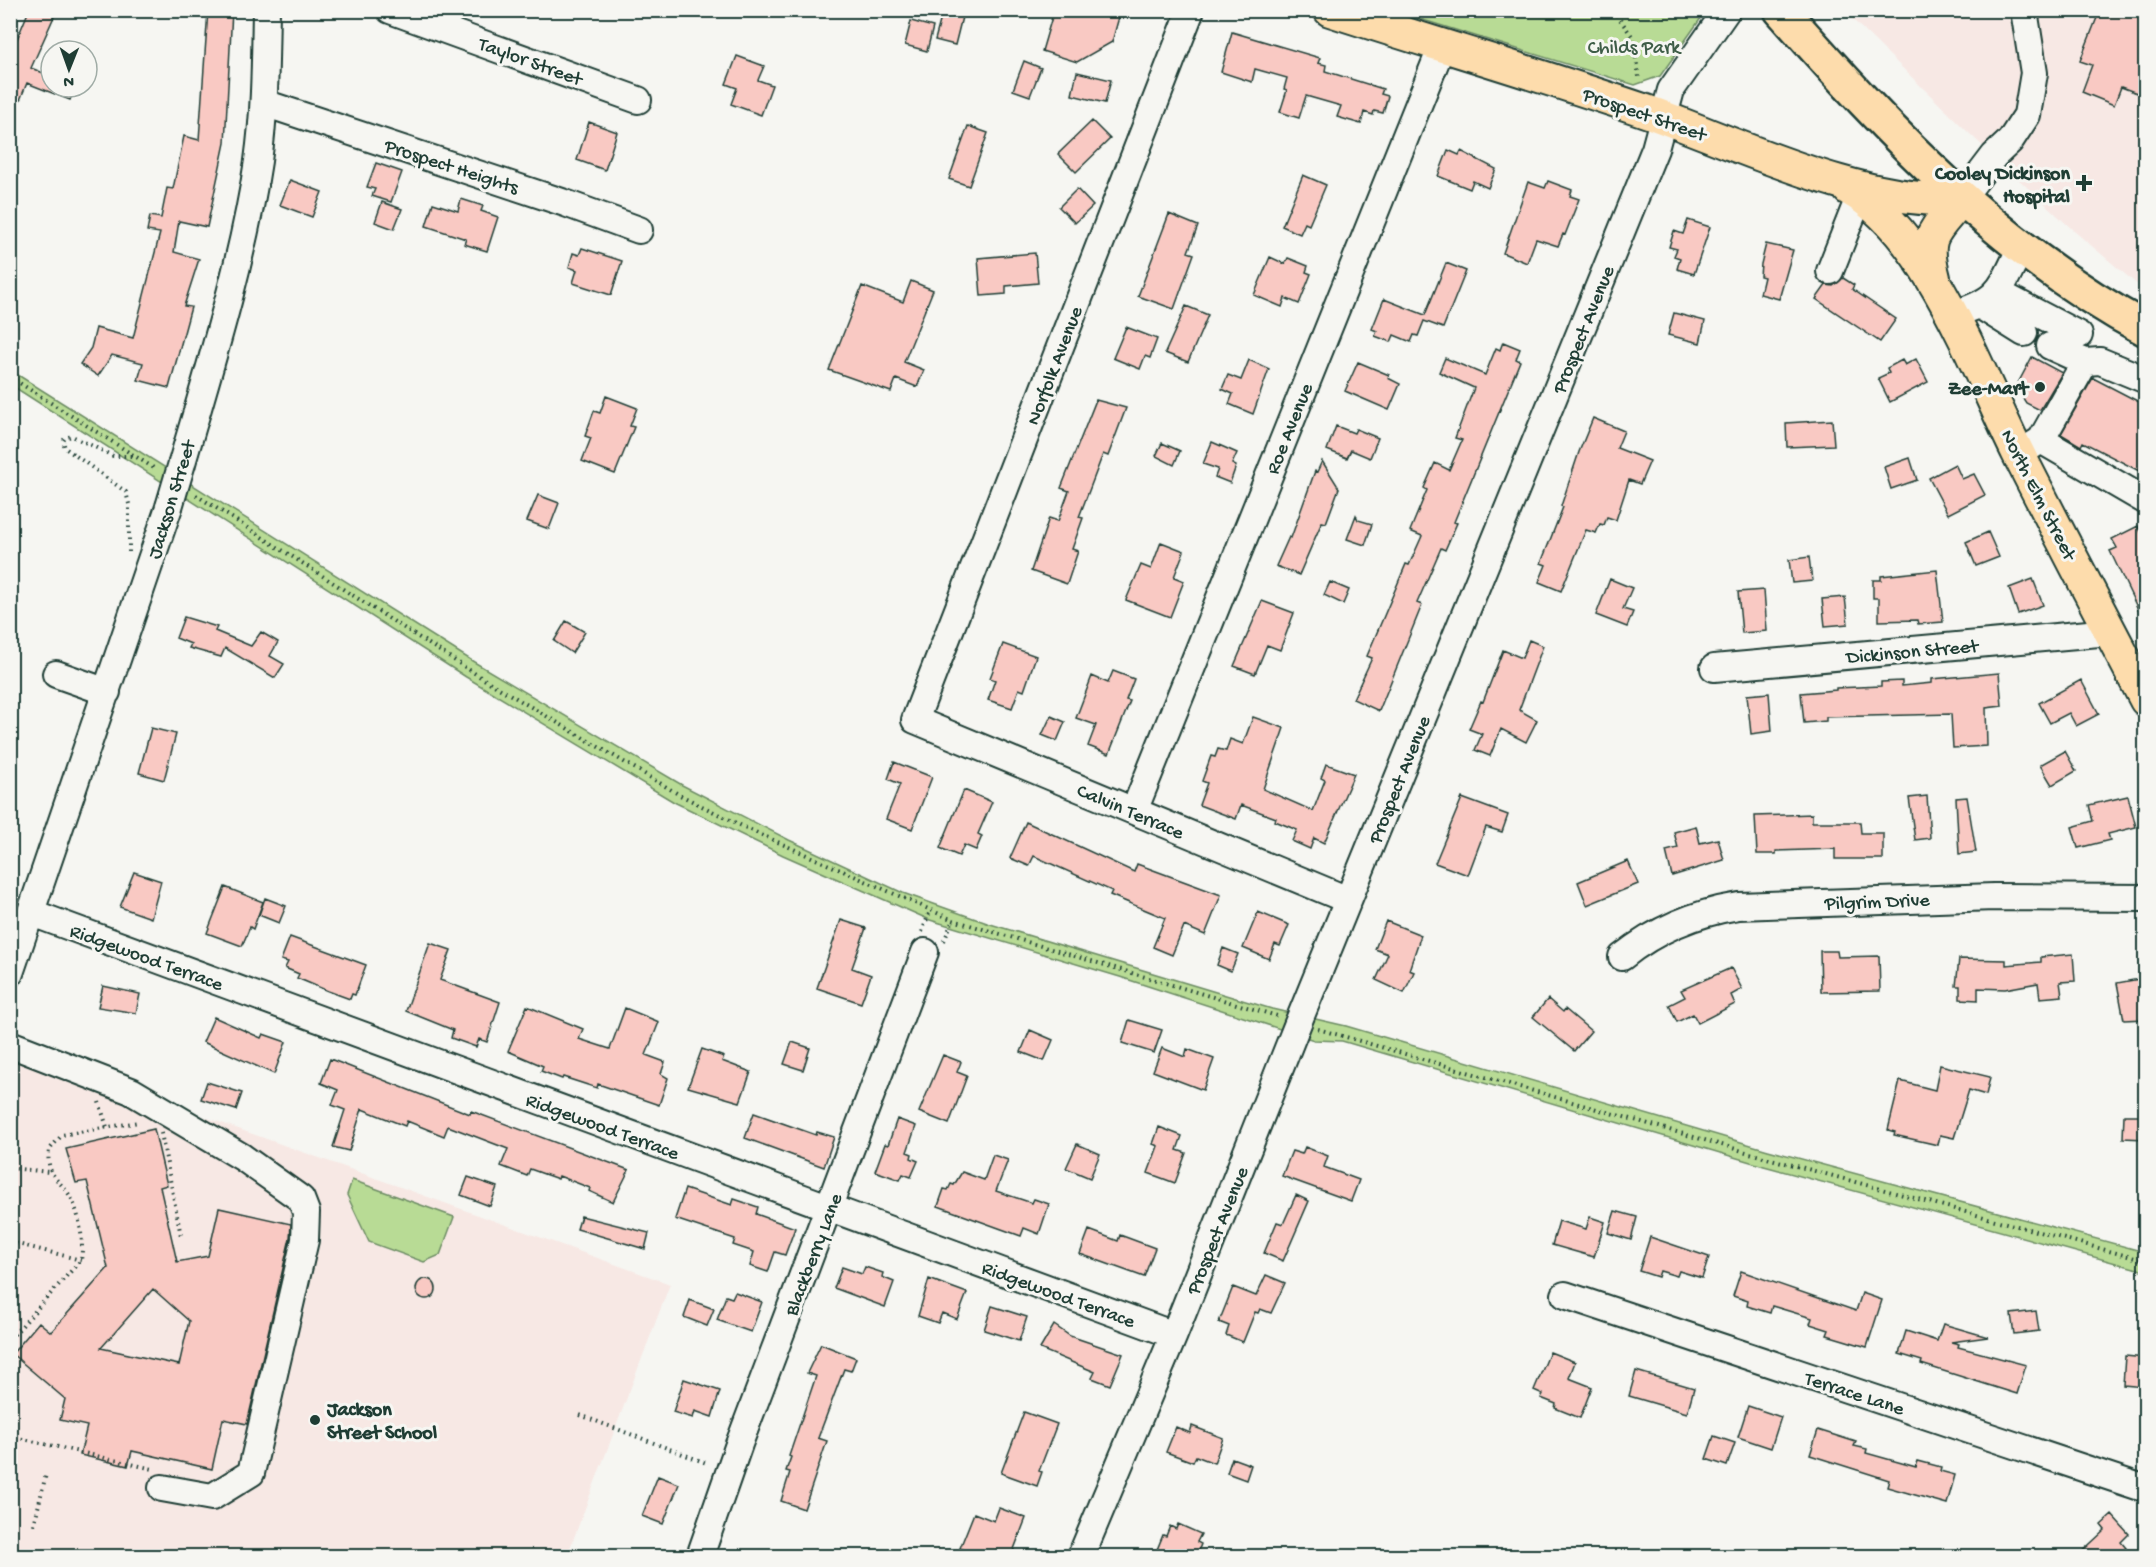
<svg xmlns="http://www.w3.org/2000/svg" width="2156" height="1567" font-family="'Gochi Hand',sans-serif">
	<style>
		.built { fill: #f7e8e4 }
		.green { fill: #b8db95; stroke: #6c8c64; stroke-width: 1.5 }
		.building { fill: #f9c9c3; stroke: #1f3d34; stroke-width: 1.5; fill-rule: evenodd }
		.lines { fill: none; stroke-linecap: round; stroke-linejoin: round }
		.minor-casing { stroke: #1f3d34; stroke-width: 30 }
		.major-casing { stroke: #1f3d34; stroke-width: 36 }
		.highway-casing { stroke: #1f3d34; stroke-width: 38 }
		.path { stroke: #1f3d34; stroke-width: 4; stroke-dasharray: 1.5 4.5; stroke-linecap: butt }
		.minor { stroke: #f6f6f2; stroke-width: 26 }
		.major { stroke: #fddcac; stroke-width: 32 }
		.highway { stroke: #fddcac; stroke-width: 33 }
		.minor-bridge-casing { stroke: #1f3d34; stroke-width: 30; stroke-linecap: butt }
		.minor-bridge { stroke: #f6f6f2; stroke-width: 26 }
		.poi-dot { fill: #1f3d34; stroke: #f6f6f2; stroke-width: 2 }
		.labels { text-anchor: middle; stroke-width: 6; stroke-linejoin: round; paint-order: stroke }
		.park-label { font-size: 20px; fill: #3e5d47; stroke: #f6f6f2 }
		.street-label { font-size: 20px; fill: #1f3d34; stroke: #f6f6f2 }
		.poi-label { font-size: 20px; font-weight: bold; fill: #1f3d34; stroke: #f6f6f2; text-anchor: end }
	</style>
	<rect width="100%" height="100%" fill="#f6f6f2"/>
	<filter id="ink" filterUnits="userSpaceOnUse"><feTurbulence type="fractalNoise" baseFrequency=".0167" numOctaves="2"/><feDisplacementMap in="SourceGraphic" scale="12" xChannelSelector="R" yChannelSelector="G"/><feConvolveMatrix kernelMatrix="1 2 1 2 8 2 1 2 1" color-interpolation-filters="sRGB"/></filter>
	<g filter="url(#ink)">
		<path class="built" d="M1844 11H2145V291L2074 231 1971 135Z
			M10 1047 670 1284 567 1556H11Z"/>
		<path class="green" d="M1394 11H1706L1660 76 1635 85Z
			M10 370 474 662 682 785 789 840 903 893 987 923 1272 1009 1346 1026 1768 1150 2145 1252V1271L1764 1166 1342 1041 1314 1040 1120 977 930 920 783 855 674 802 466 677 11 385Z
			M352 1180 454 1217 440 1255 424 1262 369 1242 347 1195Z"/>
		<path class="building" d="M29 10H57L31 68 51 76V87H75L70 100 27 83 11 122 10 56Z
			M208 10H232L225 143 207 227 179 221 174 252 199 259 184 306 191 307 169 388 138 380 143 363 112 355 98 376 80 364 91 348 96 328 133 338 160 233 147 231 150 216 161 218 167 188 173 189 184 136 199 140Z
			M943 10 963 13 955 45 935 40Z
			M1054 10H1121L1112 42 1077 62 1042 51Z
			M2100 10H2145V96L2121 87 2114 105 2082 92 2092 65 2080 61Z
			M911 21 933 27 927 51 905 45Z
			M1232 32 1320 58 1318 63 1326 65 1325 71 1383 89 1381 94 1388 96 1383 113 1374 111 1373 115 1364 112 1361 124 1337 117 1341 106 1306 96 1299 118 1280 112 1287 90 1284 89 1287 78 1255 69 1252 82 1221 72Z
			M737 56 764 66 758 80 772 85 761 115 731 104 737 88 726 84Z
			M1024 61 1041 68 1030 96 1013 90Z
			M1077 72 1111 80 1105 103 1072 95Z
			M1092 121 1110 139 1076 172 1058 154Z
			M589 122 617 132 605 170 577 160Z
			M968 126 988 133 969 186 949 179Z
			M1448 150 1459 155 1461 151 1496 169 1488 188 1473 181 1470 189 1438 176Z
			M376 163 402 172 391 202 372 196 375 189 367 187Z
			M1303 175 1326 185 1309 225 1305 223 1300 234 1282 226Z
			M290 180 322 192 312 217 280 205Z
			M1548 181 1572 190 1570 196 1579 199 1565 235 1563 234 1558 246 1536 239 1527 263 1503 253 1528 182 1545 188Z
			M1077 189 1093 206 1075 223 1059 207Z
			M461 199 483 206 481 211 498 217 487 251 464 244 466 239 426 226 433 203 458 211Z
			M382 202 402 209 394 229 375 222Z
			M1169 214 1198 226 1188 252 1194 254 1174 309 1138 296Z
			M1688 220 1710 227 1694 274 1677 269 1680 258 1674 256 1677 249 1669 247 1674 231 1683 234Z
			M1766 244 1793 250 1779 299 1760 294 1764 277 1760 276 1761 264Z
			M582 248 622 261 611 295 573 283 577 270 569 267 573 253 579 255Z
			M1035 253 1038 283 1006 286V294L981 296 978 258Z
			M1270 257 1285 264 1288 258 1308 266 1306 272 1311 274 1299 304 1285 298 1282 307 1254 295Z
			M1446 263 1466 271 1443 328 1424 321 1418 336 1414 335 1411 342 1394 335 1391 342 1375 336 1377 331 1372 329 1384 299 1425 315Z
			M1843 278 1854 285 1852 289 1896 319 1880 342 1816 299 1826 285 1833 286Z
			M911 281 933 290 904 362 924 370 917 387 896 379 891 392 829 370 862 286 903 302Z
			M1186 306 1208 315 1188 362 1165 353Z
			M1674 313 1705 321 1700 343 1668 335Z
			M1126 327 1157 339 1150 358 1145 356 1140 369 1113 358Z
			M1503 342 1520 349 1516 359 1520 361 1454 522 1457 523 1445 550 1441 548 1417 603 1422 605 1379 711 1353 699 1372 658 1367 656 1406 564 1409 565 1422 536 1410 531 1427 490 1424 488 1435 463 1449 470 1462 440 1455 438 1474 388 1439 372 1445 358 1485 375 1496 348 1500 350Z
			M2032 357 2062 373 2040 410 2026 403 2016 387Z
			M1916 359 1928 382 1890 402 1878 378 1889 373 1887 368 1902 360 1905 365Z
			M1249 360 1269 369 1253 414 1229 404 1233 394 1222 389 1228 375 1241 380Z
			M1358 362 1389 375 1388 378 1400 384 1389 410 1345 391Z
			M2093 378 2145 405V474L2083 442 2081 446 2061 434Z
			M606 396 637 408 630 426 634 427 615 474 582 461 591 438 585 436 594 411 600 413Z
			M1096 400 1126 408 1108 456 1103 454 1079 517 1083 518 1072 549 1078 551 1067 584 1031 571 1049 518 1058 521 1069 491 1061 488Z
			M1593 418 1624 431 1617 448 1650 461 1640 484 1629 480 1616 520 1607 517 1604 525 1600 524 1596 533 1586 530 1561 591 1539 582 1546 565 1541 563 1563 507 1561 506 1579 452Z
			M1832 420 1834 445 1787 447 1786 423Z
			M1336 426 1354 433 1356 429 1378 438 1370 458 1351 450 1347 458 1327 450Z
			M1212 442 1237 453 1232 464 1236 466 1230 483 1215 477 1218 469 1203 464Z
			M1162 443 1180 451 1174 465 1156 456Z
			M1910 458 1917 480 1891 489 1884 467Z
			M1322 461 1339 488 1326 523 1322 522 1299 575 1276 566 1289 537 1291 538 1315 471 1317 472Z
			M1955 464 1962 479 1974 474 1985 495 1948 514 1929 478Z
			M538 495 559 503 549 529 527 521Z
			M1356 515 1358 520 1372 524 1365 545 1347 539Z
			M2138 526 2145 540V624L2110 551 2117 548 2112 539Z
			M1988 532 1999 557 1976 566 1966 542Z
			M1161 542 1184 551 1174 577 1184 581 1170 617 1126 600 1141 565 1151 569Z
			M1809 557 1812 581 1792 583 1789 560Z
			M1937 570 1943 622 1918 624 1917 620 1879 621V598H1873V580H1881V576Z
			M1610 579 1632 588 1623 609 1633 612 1627 627 1596 615Z
			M2033 579 2043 605 2018 614 2009 588Z
			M1330 582 1349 590 1343 604 1324 595Z
			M1764 590 1767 631 1742 633 1738 592Z
			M1845 597 1848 624 1825 626 1822 599Z
			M1262 601 1294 613 1280 650 1267 645 1255 674 1234 666Z
			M184 617 217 627 215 631 251 646 261 632 278 642 270 656 284 664 275 678 225 648 221 657 189 648 191 644 176 638Z
			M566 621 585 632 572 653 554 641Z
			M1529 640 1543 646 1519 710 1537 720 1526 742 1501 729 1490 756 1475 750 1482 734 1469 729 1481 701 1483 702 1503 650 1522 658Z
			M1003 644 1036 656 1024 691 1019 689 1012 708 988 700 995 680 990 678Z
			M1113 671 1134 679 1126 700 1130 701 1109 754 1088 746 1096 725 1076 718 1092 676 1108 683Z
			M1999 673 2002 706 1986 708 1987 746 1953 748 1951 714 1826 717V721L1804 723 1801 693 1836 690V688L1881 686V682L1902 681V686L1932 683V679Z
			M2081 680 2099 714 2076 726 2069 713 2050 723 2039 703Z
			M1769 693 1772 731 1751 734 1747 695Z
			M1051 716 1065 722 1057 741 1042 735Z
			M1253 717 1284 728 1263 789 1313 811 1325 780 1321 778 1326 764 1354 774 1324 843 1314 838 1310 849 1292 841 1297 830 1275 821 1276 818 1241 805 1236 819 1199 805 1207 783 1202 781 1211 756 1215 757 1218 749 1226 751 1230 739 1243 744Z
			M151 728 176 734 164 780 139 773Z
			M2065 751 2076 771 2052 785 2040 765Z
			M894 762 932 777 912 829 886 819 900 784 888 779Z
			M964 790 992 802 978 834 982 836 976 850 964 845 959 856 940 848Z
			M1927 796 1930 838 1915 840 1909 798Z
			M2128 796 2136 827 2108 834 2110 840 2078 848 2072 827 2093 821 2089 805Z
			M1967 797 1976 852 1959 854 1956 798Z
			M1462 798 1508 815 1502 832 1486 827 1468 875 1435 863Z
			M1812 814V822H1860L1861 833H1883V859H1835V849L1776 851V854H1757L1755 816Z
			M1026 822 1134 872 1137 864 1221 895 1205 935 1184 926 1172 955 1153 947 1165 918 1110 895 1112 891 1034 856 1029 866 1010 858Z
			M1696 826 1700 843 1718 839 1724 860 1672 876 1666 851 1678 848 1674 832Z
			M1628 861 1638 884 1587 905 1578 882Z
			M134 872 161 881 151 918 120 907Z
			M225 887 263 902 253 929 250 927 242 946 207 933Z
			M265 898 286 906 279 923 259 915Z
			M1258 912 1289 925 1280 946 1275 944 1269 959 1243 948Z
			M841 920 866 928 852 968 871 975 861 1003 817 988Z
			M1386 921 1421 935 1409 970 1414 972 1404 993 1376 980 1388 954 1375 949Z
			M290 937 366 965 355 995 352 994 350 999 328 991 297 978 299 974 285 968 288 962 281 960Z
			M430 943 451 950 440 980 500 1002 487 1042 479 1039 476 1047 451 1038 453 1030 406 1011Z
			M1223 948 1238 954 1231 971 1217 965Z
			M1820 951H1837L1838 957 1879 956 1880 991 1821 992Z
			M2073 954 2075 981 2060 982 2062 996 2040 998 2038 983 2005 989 1978 988V1000L1960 999V986H1956L1959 959 2006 960V965L2041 962V957Z
			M1731 968 1742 989 1731 995 1735 1004 1698 1023 1693 1014 1677 1022 1669 1005 1685 997 1681 990Z
			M2145 978V1019L2124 1020 2117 983Z
			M103 986 140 994 136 1013 98 1007Z
			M1548 999 1563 1012 1565 1009 1591 1031 1574 1051 1533 1017Z
			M527 1006 583 1029 579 1039 610 1049 625 1008 659 1022 646 1055 665 1062 661 1074 668 1078 659 1105 598 1084 597 1088 563 1077 562 1079 541 1071 543 1066 508 1051Z
			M214 1017 261 1038 263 1034 286 1042 274 1074 203 1042Z
			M1129 1020 1162 1030 1154 1053 1122 1043Z
			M1030 1030 1053 1040 1044 1061 1021 1052Z
			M792 1042 810 1048 803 1070 784 1064Z
			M1162 1048 1185 1057 1187 1049 1214 1059 1203 1090 1153 1071Z
			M702 1049 724 1057 722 1061 751 1072 740 1102 688 1087Z
			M943 1055 961 1062 957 1072 967 1076 949 1124 919 1112Z
			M330 1059 470 1114 471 1111 629 1170 613 1202 589 1191 590 1188 559 1176 558 1179 530 1169 527 1176 501 1166 508 1149 448 1126 444 1136 407 1121 405 1126 362 1109 349 1151 333 1147 345 1110 332 1105 338 1090 321 1083Z
			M1940 1065 1990 1077 1986 1095 1969 1090 1954 1138 1940 1135 1938 1145 1894 1135 1895 1132 1888 1130 1900 1081 1935 1090Z
			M207 1082 242 1093 236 1110 201 1099Z
			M754 1113 816 1135 817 1132 834 1137 824 1167 745 1138Z
			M2124 1115H2145V1139L2123 1138Z
			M897 1119 916 1126 907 1152 912 1154 911 1158 918 1161 911 1177 903 1174 900 1180 875 1171 885 1144 888 1145Z
			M1159 1127 1182 1136 1177 1150 1186 1153 1175 1183 1148 1173 1158 1146 1153 1144Z
			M154 1129 167 1185 160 1187 177 1262 208 1256 219 1208 291 1224 290 1238 247 1424 223 1419 212 1469 132 1451 128 1466 80 1455 87 1426 60 1420 65 1399 12 1354 39 1322 51 1332 108 1268 87 1181 76 1183 66 1149ZM153 1289 189 1321 179 1365 101 1348Z
			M1077 1144 1100 1154 1090 1178 1066 1168Z
			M1305 1147 1328 1156 1324 1167 1359 1180 1351 1201 1282 1176 1292 1151 1302 1154Z
			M993 1155 1008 1160 996 1191 1032 1203 1034 1199 1049 1204 1039 1234 1024 1228 1021 1236 938 1206 944 1189 948 1190 951 1184 954 1185 962 1172 984 1180Z
			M468 1177 497 1187 490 1206 461 1195Z
			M685 1189 732 1205 734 1199 758 1207 756 1214 795 1228 785 1255 775 1252 768 1272 750 1266 754 1252 733 1245 735 1239 675 1219Z
			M1296 1195 1309 1201 1283 1261 1264 1253 1277 1222 1283 1224Z
			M1615 1211 1637 1217 1631 1240 1608 1233Z
			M581 1216 649 1233 645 1249 577 1229Z
			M1590 1217 1605 1222 1594 1257 1552 1245 1559 1221 1586 1229Z
			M1089 1230 1118 1241 1120 1235 1155 1248 1144 1277 1080 1254Z
			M1650 1237 1709 1257 1702 1278 1679 1271 1677 1276 1660 1271 1658 1277 1639 1271Z
			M842 1267 862 1274 865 1267 883 1273 882 1277 894 1282 885 1307 834 1288Z
			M1741 1271 1856 1311 1862 1293 1882 1300 1867 1347 1827 1335 1829 1330 1810 1324 1812 1318 1772 1306 1770 1313 1747 1306 1748 1301 1733 1296Z
			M1266 1275 1285 1283 1271 1313 1260 1309 1258 1313 1255 1312 1243 1342 1226 1335 1229 1326 1219 1322 1233 1287 1256 1296Z
			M929 1279 967 1293 957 1319 942 1313 938 1323 918 1316Z
			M416 1289a10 10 0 1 1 20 0a10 10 0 1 1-20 0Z
			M735 1292 762 1302 751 1332 717 1320 726 1296 732 1298Z
			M690 1300 714 1309 707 1326 684 1317Z
			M992 1306 1027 1317 1019 1341 984 1330Z
			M2036 1311 2039 1331 2014 1334 2011 1314Z
			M1943 1324 1988 1337 1951 1342 1959 1344 1958 1347 2026 1365 2017 1394 1921 1364 1922 1361 1899 1354 1906 1331 1937 1341Z
			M1054 1325 1070 1336 1123 1354 1110 1385 1092 1378 1095 1372 1040 1349Z
			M821 1344 856 1358 851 1371 844 1369 818 1438 827 1441 804 1509 781 1501 790 1472 786 1471 791 1457 789 1456 816 1376 807 1373Z
			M1550 1352 1575 1362 1569 1378 1592 1387 1580 1418 1555 1408 1556 1404 1541 1398 1543 1394 1534 1390Z
			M2125 1356 2145 1358V1387L2123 1385Z
			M1636 1371 1694 1388 1687 1413 1629 1396Z
			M684 1379 720 1391 712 1417 695 1411 693 1418 673 1412Z
			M1748 1406 1781 1417 1771 1448 1738 1437Z
			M1024 1412 1057 1424 1039 1471 1042 1472 1037 1486 1001 1473Z
			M1192 1426 1223 1438 1214 1463 1196 1456 1193 1462 1166 1452 1176 1427 1190 1433Z
			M1818 1430 1856 1442 1854 1446 1867 1449 1866 1453 1916 1467 1918 1461 1941 1467 1940 1471 1955 1475 1947 1504 1887 1487 1889 1480 1810 1455Z
			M1714 1436 1735 1443 1727 1466 1706 1459Z
			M1232 1458 1251 1465 1246 1480 1227 1473Z
			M658 1476 679 1484 663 1524 642 1516Z
			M999 1508 1026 1518 1011 1557H982L960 1548 974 1513 994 1521Z
			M2112 1515 2129 1534 2121 1542 2126 1548 2117 1557H2076L2105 1530 2101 1525Z
			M1178 1524 1201 1534 1197 1542 1201 1544 1196 1557H1154L1163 1535 1166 1536 1170 1526 1176 1529Z"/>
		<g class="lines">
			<g class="minor-casing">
				<path id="minor" d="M390 10 638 100
					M1191 10 915 720 1348 900
					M264 103 565 203 639 230
					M1962 198 1994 156 2010 141 2027 115 2034 73 2024 10
					M1830 271 1860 195
					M1997 292 2079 335
					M1981 306 2024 333
					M1951 315C2000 300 2000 291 2021 247
					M2050 346 2085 362 2100 361 2146 380
					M2041 440 2085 362
					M2019 454 2041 440 2146 501
					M182 463C210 366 243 261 258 161 265 111 265 61 266 10
					M1714 668 2110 632
					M56 674 107 692
					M1134 811 1442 46
					M32 913 1174 1335
					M1622 957C1657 929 1695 913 1739 906L1994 897 2146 898
					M10 973 169 507
					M10 1044 131 1091 242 1157 301 1199 306 1212 305 1240 251 1473 212 1497 162 1488
					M1565 1295 2146 1489
					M700 1556 739 1444 925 952
					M1081 1556 1174 1335 1298 1023 1655 149 1671 90 1727 10"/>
			</g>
			<g class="major-casing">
				<path id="major" d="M1330 10C1435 44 1541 75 1646 111 1736 143 1868 208 1962 198
					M1849 189C1929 233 1978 373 2018 453 2060 536 2103 618 2146 700
					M1934 278C1922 233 1936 231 1962 198"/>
			</g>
			<g class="highway-casing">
				<path id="highway" d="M1781 10C1889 132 2001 252 2146 329"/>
			</g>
			<path class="path" d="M1613 10 1632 36 1639 77
				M10 377 157 470
				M196 495 482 678 680 795 744 827 953 920 1277 1016
				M129 552V504L126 492 65 448 63 441 65 438 72 436 113 456H133
				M922 932 930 911
				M944 941 953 920
				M1318 1029 1767 1158 2146 1261
				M99 1102 107 1127
				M161 1133 181 1236
				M10 1168 49 1172
				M10 1242 81 1260
				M10 1339 81 1260C84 1243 80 1220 74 1204 65 1180 45 1181 49 1150L62 1135 138 1122
				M580 1415 709 1464
				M10 1436 153 1469
				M34 1525 46 1474
				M137 1551 139 1556
				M24 1554 27 1555 28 1550"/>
			<use href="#minor" class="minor"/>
			<use href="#major" class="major"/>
			<use href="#highway" class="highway"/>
			<g class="minor-bridge-casing">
				<path id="minor-bridge" d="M169 507 182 463"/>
			</g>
			<use href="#minor-bridge" class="minor-bridge"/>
		</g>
	</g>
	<g class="poi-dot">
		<path d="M2081 174h6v6h6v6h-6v6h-6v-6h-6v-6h6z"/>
		<circle cx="2040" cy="387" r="6"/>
		<circle cx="315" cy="1420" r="6"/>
	</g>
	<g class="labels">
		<g class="park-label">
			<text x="1634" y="53">Childs Park</text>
		</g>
		<g class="street-label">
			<text transform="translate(531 60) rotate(20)" y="7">Taylor Street</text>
			<text transform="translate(1645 113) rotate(19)" y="7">Prospect Street</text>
			<text transform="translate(452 165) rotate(18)" y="7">Prospect Heights</text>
			<text transform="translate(1582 329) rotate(-68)" y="7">Prospect Avenue</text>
			<text transform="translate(1053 365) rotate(-69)" y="7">Norfolk Avenue</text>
			<text transform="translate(1288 428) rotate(-68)" y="7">Roe Avenue</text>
			<text transform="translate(2040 494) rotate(63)" y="7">North Elm Street</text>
			<text transform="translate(170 499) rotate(-73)" y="7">Jackson Street</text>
			<text transform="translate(1912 650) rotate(-5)" y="7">Dickinson Street</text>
			<text transform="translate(1398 779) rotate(-68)" y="7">Prospect Avenue</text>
			<text transform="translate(1131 810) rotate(23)" y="7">Calvin Terrace</text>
			<text transform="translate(1877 900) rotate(-2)" y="7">Pilgrim Drive</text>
			<text transform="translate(147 956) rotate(20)" y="7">Ridgewood Terrace</text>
			<text transform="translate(603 1125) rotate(20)" y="7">Ridgewood Terrace</text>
			<text transform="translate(1216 1230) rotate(-68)" y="7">Prospect Avenue</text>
			<text transform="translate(812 1254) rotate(-69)" y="7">Blackberry Lane</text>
			<text transform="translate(1059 1293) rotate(20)" y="7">Ridgewood Terrace</text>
			<text transform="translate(1855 1392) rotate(18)" y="7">Terrace Lane</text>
		</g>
		<g class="poi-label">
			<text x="2070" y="179">Cooley Dickinson<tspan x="2070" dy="23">Hospital</tspan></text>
			<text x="2028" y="394">Zee-Mart</text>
			<text x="327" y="1415" text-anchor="start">Jackson<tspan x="327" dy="23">Street School</tspan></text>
		</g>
	</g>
	<rect width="2156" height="1567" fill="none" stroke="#f6f6f2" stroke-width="36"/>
	<rect x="18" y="18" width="2120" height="1531" fill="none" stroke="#1f3d34" stroke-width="2" filter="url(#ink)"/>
	<g transform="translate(69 69) rotate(181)"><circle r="28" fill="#f6f6f2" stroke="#a0aca6" stroke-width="1.5"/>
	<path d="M0-4.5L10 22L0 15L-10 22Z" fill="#1f3d34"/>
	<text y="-9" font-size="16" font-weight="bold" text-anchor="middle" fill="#1f3d34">N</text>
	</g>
</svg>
